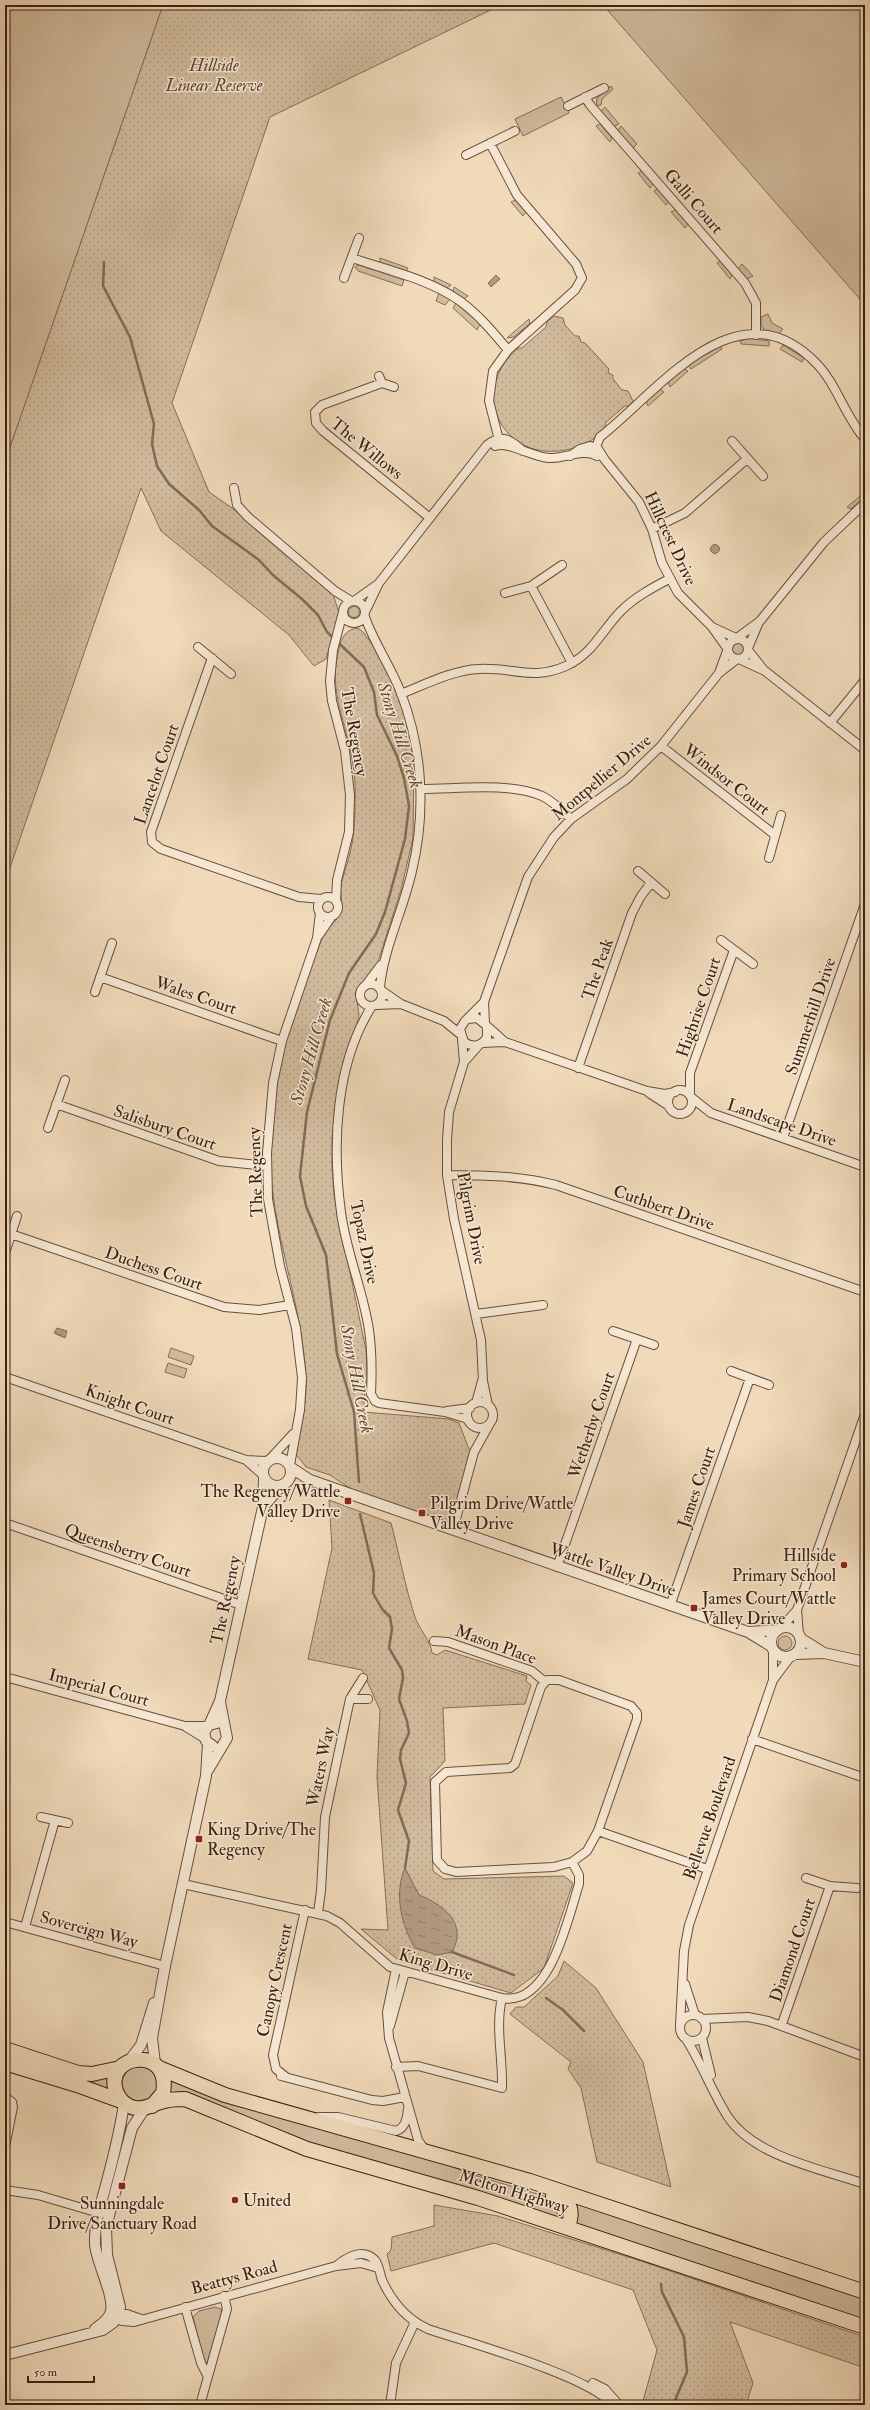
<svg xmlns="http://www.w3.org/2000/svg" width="870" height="2410" font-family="'IM FELL Double Pica',serif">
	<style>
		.green { fill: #d1bb9d; stroke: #866e56 }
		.park { fill: url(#park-dots); stroke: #866e56 }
		.water { fill: url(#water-ripples); stroke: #826b53 }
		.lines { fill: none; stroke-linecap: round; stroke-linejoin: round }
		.stream { stroke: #826b53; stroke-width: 2.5 }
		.minor-casing { stroke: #68503a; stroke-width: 10 }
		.tertiary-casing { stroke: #68503a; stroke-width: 12 }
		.trunk-casing { stroke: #3a2210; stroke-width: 16 }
		.minor { stroke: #f5e7d2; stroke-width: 8 }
		.tertiary { stroke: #f5e7d2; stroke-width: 10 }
		.trunk { stroke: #f0daba; stroke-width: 14 }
		.poi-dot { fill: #8f2418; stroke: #f5e7d2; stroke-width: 1.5 }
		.labels { text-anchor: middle; stroke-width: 3; stroke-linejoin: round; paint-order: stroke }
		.park-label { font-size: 17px; font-style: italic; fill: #604833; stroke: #f5e7d2 }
		.street-label { font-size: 17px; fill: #3a2210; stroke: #f5e7d2 }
		.poi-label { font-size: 17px; fill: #3a2210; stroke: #f5e7d2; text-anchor: start }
		.water-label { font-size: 18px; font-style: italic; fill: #644c37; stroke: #f5e7d2 }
	</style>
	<defs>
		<pattern id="park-dots" width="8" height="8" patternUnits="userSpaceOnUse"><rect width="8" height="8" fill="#d1bb9d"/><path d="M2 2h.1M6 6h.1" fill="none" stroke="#b4a086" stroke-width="1.8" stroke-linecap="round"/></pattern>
		<pattern id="water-ripples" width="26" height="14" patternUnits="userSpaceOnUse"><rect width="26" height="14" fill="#b29b80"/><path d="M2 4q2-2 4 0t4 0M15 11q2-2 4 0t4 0" fill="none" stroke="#927e67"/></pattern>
	</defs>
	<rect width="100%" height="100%" fill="#f0daba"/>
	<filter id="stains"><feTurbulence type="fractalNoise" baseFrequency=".005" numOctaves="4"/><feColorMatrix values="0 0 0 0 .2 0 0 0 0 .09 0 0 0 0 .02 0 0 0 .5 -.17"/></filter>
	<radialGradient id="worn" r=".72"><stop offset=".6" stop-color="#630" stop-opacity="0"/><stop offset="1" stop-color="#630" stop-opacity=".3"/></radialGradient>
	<path class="green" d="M5 5H163L5 462Z
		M603 5H865V305Z
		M611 86 613 89 602 99 601 105 596 106 597 98Z
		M561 97 569 113 523 136 515 119Z
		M605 107 619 124 613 127 600 112Z
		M600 124 612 138 610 142 596 126Z
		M621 126 637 144 632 149 617 132Z
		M642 171 653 184 650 188 638 173Z
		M657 189 669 202 666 205 654 191Z
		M516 200 526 212 523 216 511 202Z
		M676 210 688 224 685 228 671 212Z
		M380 258 408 268 406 272 380 263Z
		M721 261 732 275 730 279 717 263Z
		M742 264 753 276 747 279 738 269Z
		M359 265 404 280 402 286 358 271 355 267Z
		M434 277 451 285 447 288 434 282Z
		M454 287 468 296 464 299 453 292Z
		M439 293 450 299 445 305 436 301Z
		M456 303 480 324 477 330 453 308Z
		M768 314 772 323 783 329 778 335 766 332 761 325V317Z
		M529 319 530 323 514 337 507 338Z
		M748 338 769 341V346L741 344 740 341Z
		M719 344 722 349 691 369 688 365Z
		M783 345 804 358 802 362 780 349Z
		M684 369 688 371 670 387 668 382Z
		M660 389 664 392 648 406 646 401Z
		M865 492V496L851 509 847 507Z
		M348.5 612a5.5 5.5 0 1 1 11 0a5.5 5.5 0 1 1-11 0Z
		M732.5 649a5.5 5.5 0 1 1 11 0a5.5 5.5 0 1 1-11 0Z
		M171 1348 194 1356 191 1365 168 1357Z
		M168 1363 187 1369 184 1378 165 1372Z
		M778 1643a7 7 0 1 1 14 0a7 7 0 1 1-14 0Z
		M122 2084a18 18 0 1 1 36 0a18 18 0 1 1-36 0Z
		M168 2076 429 2158 471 2174 554 2199 558 2217 316 2147 196 2096 165 2095Z
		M112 2077 111 2090 75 2079Z
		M576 2202 865 2297V2322L574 2223Z
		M215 2307 221 2309 222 2315 207 2363 204 2361 193 2317 199 2311Z"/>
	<path class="park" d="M163 5H501L270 117 172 403 209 492 232 508 318 579 333 594 339 613 326 659 314 666 289 635 161 531 141 488 5 882V462Z
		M554 316 563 318 565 325 575 336H579L581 342 585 343 609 369 608 373 613 375V379L622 390 628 391 633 401 629 406H625L606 422C605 432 593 440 584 444 512 476 461 397 518 348H522L546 327 547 322Z
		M358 628 363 632 375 648 395 687 405 717 414 760 413 838 401 890 376 968 356 992 359 1016 341 1079 332 1138V1168L334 1195 366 1350 367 1376 363 1412 449 1419 459 1423 470 1452 453 1514 448 1520 438 1522 357 1493 330 1475 306 1467 294 1452C300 1429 307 1405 306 1380 303 1303 270 1230 270 1151 271 1079 294 1005 322 939 326 928 339 920 341 911 344 903 339 894 341 885 343 876 347 866 349 857 354 839 355 820 355 801 356 785 354 769 351 754 344 718 328 686 339 649 341 638 346 629 358 628Z
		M329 1500 391 1523C399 1553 405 1586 415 1617 419 1629 431 1641 432 1653L437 1655 445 1650 527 1676 526 1681 531 1685 525 1704 443 1708 445 1761 430 1777 433 1871 444 1879 564 1876 573 1883 544 1968 511 1993 398 1960 361 1929 388 1930 377 1777 380 1710 362 1670 308 1659 332 1548Z
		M564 1961 596 1988 643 2062 671 2187 597 2162 581 2088 568 2069 571 2062 510 2014 516 2007H524L558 1976Z
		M434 2205 498 2216 641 2261 865 2337V2368L730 2322 753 2383 746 2405H642L657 2350 633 2290 494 2243 391 2271 387 2254 391 2250 392 2237 434 2226Z"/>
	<path class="water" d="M496 275 500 279 491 287 488 283Z
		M710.5 549a4.5 4.5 0 1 1 9 0a4.5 4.5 0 1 1-9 0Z
		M57 1328 67 1331 65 1338 54 1333Z
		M405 1868 419 1895C444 1905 468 1924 452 1952L437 1955 415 1948C401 1925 394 1893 405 1868Z"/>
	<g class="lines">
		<path class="stream" d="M104 262 103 286 130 337 154 424 152 444 157 466 169 484 199 510 212 526 259 560 273 575 303 600 318 615 327 632 364 667 374 692 377 715 397 756 404 778 409 806 405 839 385 912 376 934 349 973 330 1020 307 1112 300 1176 306 1206 326 1255 337 1354 354 1412 359 1482
			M360 1514 374 1573 373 1593 382 1609 390 1617 392 1629 389 1648 402 1670 403 1678 399 1699 407 1721 409 1733 401 1750 400 1759 406 1783 398 1810 409 1841 405 1868
			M452 1952 514 1975
			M546 1998 563 2010 584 2031
			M661 2284 662 2292 684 2337 687 2372 673 2405"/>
		<g class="minor-casing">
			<path id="minor" d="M585 97 590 105 745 283 756 303V335
				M568 106 604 88
				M490 143 517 195 576 264 582 278 575 290 508 350 493 371 489 401 500 444
				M466 155 515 131
				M352 258C387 270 429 279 460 301 479 315 493 332 508 350
				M344 278 359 238
				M379 376 382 383 394 387
				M382 383 322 405 315 412 316 423 323 431 430 518
				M732 441 763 476
				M495 446C509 441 532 457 549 458 564 459 583 448 597 456
				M593 454 600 437C659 391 737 282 816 363 836 383 845 416 865 439
				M570 456 580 449 590 446 598 449 605 460 639 502 652 529 662 563 678 593 712 627 727 648
				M234 488 237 505 248 517 335 591 351 601
				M652 529 685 513 747 459
				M531 586 572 663
				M505 593 531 586 562 565
				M343 612a11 11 0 1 1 22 0a11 11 0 1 1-22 0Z
				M354 601 378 584
				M366 610 379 583 487 445C502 433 511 440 523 451
				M365 617C374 643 391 667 401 693 423 750 426 813 412 871 403 911 384 947 380 987
				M712 627 736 638
				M737 638 760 621 824 542 865 503
				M728 649a10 10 0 1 1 20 0a10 10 0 1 1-20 0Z
				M198 647 231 674
				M748 648 759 622
				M748 650 763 669
				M212 658 151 832 152 842 161 849 299 897 321 899
				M739 659 765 671 865 750
				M719 673 727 651
				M401 694C426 684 453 670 479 669 513 667 532 681 566 666 593 654 602 630 621 611 635 597 652 588 669 579
				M830 723 865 680
				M661 746 775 835
				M421 789C458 789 508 782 542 796 553 801 562 811 571 819
				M769 858 781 815
				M638 871 665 894
				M318 907a10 10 0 1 1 20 0a10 10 0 1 1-20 0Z
				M336 901 337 880 349 832 350 795 345 751 332 701 330 681 333 650 343 612
				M319 935 332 916
				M721 940 753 964
				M100 977 282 1041
				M360 995a11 11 0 1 1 22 0a11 11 0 1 1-22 0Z
				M366 985 381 965
				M381 990 401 1004 444 1021 460 1034
				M95 992 112 943
				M376 1005 401 1004
				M372 1006C335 1064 332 1145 341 1212 346 1252 363 1290 369 1330 372 1351 372 1373 371 1394L375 1401 379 1403 445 1412 468 1419
				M468 1019 477 1018 487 1026V1037C482 1046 473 1048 464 1042L460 1029 465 1021 484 1002
				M485 1023 484 1002 528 877 554 837 571 819 627 779 661 746 719 673 737 659
				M487 1026 505 1042
				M462 1039 464 1062 449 1112 447 1140V1175L454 1219 481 1340 483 1381 488 1405
				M482 1043 505 1042 647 1091 665 1094 675 1092
				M464 1062 479 1045
				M578 1068 632 913 641 896 651 883
				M668 1102a12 12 0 1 1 24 0a12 12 0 1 1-24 0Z
				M649 1093 669 1106
				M690 1095V1073L734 950
				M692 1098 711 1113 865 1167
				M56 1104 219 1161 267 1166
				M48 1128 65 1080
				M783 1138 865 904
				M447 1175C485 1175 520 1176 556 1185L865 1292
				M11 1234 224 1307 259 1310 290 1305
				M6 1250 17 1216
				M476 1314 543 1305
				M613 1331 654 1345
				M731 1371 769 1385
				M5 1377 246 1460 267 1461
				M467 1415a13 13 0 1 1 26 0a13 13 0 1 1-26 0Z
				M476 1403 482 1381
				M447 1411 470 1408
				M270 1459 293 1434
				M246 1460 263 1475
				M290 1465 300 1410 302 1378 296 1328 280 1266 268 1199 267 1153 273 1083 282 1041 317 938 320 913
				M5 1523 241 1605
				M453 1530 474 1452 489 1425
				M557 1567 637 1339
				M670 1606 750 1378
				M781 1628 797 1610
				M799 1635 797 1610 865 1414
				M434 1641 448 1642 532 1671 545 1682
				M5 1677 185 1726H207
				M551 1680H559L631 1706 637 1713V1719L598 1831 587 1851 572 1862 554 1867 456 1872 445 1869 437 1860 435 1782 446 1772 510 1768 515 1764 541 1687 547 1680Z
				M773 1680V1651
				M350 1699H368
				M186 1727 204 1738
				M752 1739 865 1778
				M41 1817 68 1823
				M598 1831 707 1869
				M183 1884 327 1916 340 1923 390 1967 502 1998C550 2007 568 1918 579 1884V1875L572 1862
				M830 1886 857 1888
				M318 1913 321 1891 325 1817 350 1699 363 1678
				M5 1922 165 1966
				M25 1927 55 1820
				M396 1969 387 2012 389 2038 418 2140 425 2150
				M685 1984 695 2015
				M680 2028a13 13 0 1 1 26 0a13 13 0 1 1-26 0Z
				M702 2019 748 2017 768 2021 865 2057
				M782 2024 830 1886 806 1878
				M680 2025 684 1951 689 1925 773 1680 791 1656
				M390 2026 405 1972
				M702 2038 711 2075
				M686 2039C702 2064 712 2092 728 2117 755 2157 821 2169 865 2184
				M396 2067 418 2066 502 2088C503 2058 495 2027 502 1998
				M281 2076 372 2100 383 2101 405 2097
				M286 2077 276 2069 273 2055 305 1910
				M5 2097 12 2102 13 2107 5 2147
				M319 2117H338L396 2131C406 2128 407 2117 408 2109
				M5 2190 38 2195 99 2213H109
				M336 2266C346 2258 362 2247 375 2260 379 2265 380 2274 382 2280 392 2302 406 2319 428 2329 466 2342 593 2377 612 2405
				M185 2307 201 2363 207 2375
				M113 2313 127 2314 141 2319
				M112 2315 122 2321 134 2322 336 2266 361 2263 378 2268
				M593 2383 605 2389 619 2405
				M200 2405 227 2309 224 2296
				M390 2405 396 2363 415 2322"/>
		</g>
		<g class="tertiary-casing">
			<path id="tertiary" d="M263 1472a14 14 0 1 1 28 0a14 14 0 1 1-28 0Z
				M290 1467 310 1480 748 1632 771 1646
				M263 1507 282 1485
				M771 1642a15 15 0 1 1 30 0a15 15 0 1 1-30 0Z
				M748 1632 778 1630
				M800 1638 824 1653
				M795 1654 824 1653 865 1662
				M210 1723 220 1701 263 1507 264 1478
				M213 1746 206 1741 204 1732 209 1725 217 1723
				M208 1770 227 1738 220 1702
				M129 2061 141 2045 154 2003
				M155 2064 152 2038 165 1966 206 1776 208 1744
				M95 2329C100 2325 107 2321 110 2314 117 2299 96 2263 95 2244 94 2223 102 2201 107 2181 114 2155 120 2130 124 2104
				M5 2355 103 2330 114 2322 120 2307 107 2255 106 2227 132 2128 145 2108"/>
		</g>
		<g class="trunk-casing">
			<path id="trunk" d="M5 2049 78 2073 92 2074 120 2068
				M5 2063 77 2085 121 2101
				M159 2068 225 2095 530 2181 865 2292
				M152 2106 163 2093C172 2044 103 2054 116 2091 119 2100 126 2106 135 2108 145 2110 152 2104 161 2102 169 2099 177 2099 185 2099L307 2149 478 2198 865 2327
				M553 2196C571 2202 574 2209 568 2227"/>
		</g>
		<use href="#minor" class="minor"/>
		<use href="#tertiary" class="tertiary"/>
		<use href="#trunk" class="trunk"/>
	</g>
	<g class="poi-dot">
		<rect x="344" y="1497" width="8" height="8" rx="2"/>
		<rect x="418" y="1509" width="8" height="8" rx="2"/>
		<circle cx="844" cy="1565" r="4"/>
		<rect x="690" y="1604" width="8" height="8" rx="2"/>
		<rect x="195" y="1835" width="8" height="8" rx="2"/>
		<rect x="118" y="2182" width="8" height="8" rx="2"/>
		<circle cx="235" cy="2200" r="4"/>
	</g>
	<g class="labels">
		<g class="park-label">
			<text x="214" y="71">Hillside<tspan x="214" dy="20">Linear Reserve</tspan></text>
		</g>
		<g class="street-label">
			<text transform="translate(694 201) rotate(49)" y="6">Galli Court</text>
			<text transform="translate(367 448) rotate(39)" y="6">The Willows</text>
			<text transform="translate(671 538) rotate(65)" y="6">Hillcrest Drive</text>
			<text transform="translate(355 732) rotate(80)" y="6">The Regency</text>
			<text transform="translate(156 774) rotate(-71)" y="6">Lancelot Court</text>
			<text transform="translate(601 777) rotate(-40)" y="6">Montpellier Drive</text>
			<text transform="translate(727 779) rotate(38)" y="6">Windsor Court</text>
			<text transform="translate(597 969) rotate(-71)" y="6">The Peak</text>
			<text transform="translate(196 995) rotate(19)" y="6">Wales Court</text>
			<text transform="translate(698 1007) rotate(-71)" y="6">Highrise Court</text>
			<text transform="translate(810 1016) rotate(-71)" y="6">Summerhill Drive</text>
			<text transform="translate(782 1122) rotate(19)" y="6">Landscape Drive</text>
			<text transform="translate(165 1127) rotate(19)" y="6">Salisbury Court</text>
			<text transform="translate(255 1172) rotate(-92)" y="6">The Regency</text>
			<text transform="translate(664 1207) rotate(19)" y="6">Cuthbert Drive</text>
			<text transform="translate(472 1218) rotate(79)" y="6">Pilgrim Drive</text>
			<text transform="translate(365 1242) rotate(78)" y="6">Topaz Drive</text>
			<text transform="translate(154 1268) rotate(19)" y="6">Duchess Court</text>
			<text transform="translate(130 1404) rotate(19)" y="6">Knight Court</text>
			<text transform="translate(591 1425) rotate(-71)" y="6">Wetherby Court</text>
			<text transform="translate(696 1487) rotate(-71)" y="6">James Court</text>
			<text transform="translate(128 1550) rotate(19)" y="6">Queensberry Court</text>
			<text transform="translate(613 1569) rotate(19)" y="6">Wattle Valley Drive</text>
			<text transform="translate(225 1600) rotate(-78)" y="6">The Regency</text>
			<text transform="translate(496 1644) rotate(20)" y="6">Mason Place</text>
			<text transform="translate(99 1687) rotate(15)" y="6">Imperial Court</text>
			<text transform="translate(320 1767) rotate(-78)" y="6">Waters Way</text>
			<text transform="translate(709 1818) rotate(-71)" y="6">Bellevue Boulevard</text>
			<text transform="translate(89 1929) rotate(15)" y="6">Sovereign Way</text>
			<text transform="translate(792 1950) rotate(-71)" y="6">Diamond Court</text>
			<text transform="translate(436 1964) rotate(16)" y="6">King Drive</text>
			<text transform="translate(274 1980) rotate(-78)" y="6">Canopy Crescent</text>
			<text transform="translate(514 2191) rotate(17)" y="6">Melton Highway</text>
			<text transform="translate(234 2277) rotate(-15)" y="6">Beattys Road</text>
		</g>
		<g class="poi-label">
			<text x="340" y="1497" text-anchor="end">The Regency/Wattle<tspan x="340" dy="20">Valley Drive</tspan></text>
			<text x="430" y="1509">Pilgrim Drive/Wattle<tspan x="430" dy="20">Valley Drive</tspan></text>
			<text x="836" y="1561" text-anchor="end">Hillside<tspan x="836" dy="20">Primary School</tspan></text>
			<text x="702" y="1604">James Court/Wattle<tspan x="702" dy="20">Valley Drive</tspan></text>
			<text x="207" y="1835">King Drive/The<tspan x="207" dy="20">Regency</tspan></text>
			<text x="243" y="2206">United</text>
			<text x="122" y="2209" text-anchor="middle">Sunningdale<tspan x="122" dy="20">Drive/Sanctuary Road</tspan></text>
		</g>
		<g class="water-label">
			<text transform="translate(400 735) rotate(72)" y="6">Stony Hill Creek</text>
			<text transform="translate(311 1051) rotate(-74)" y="6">Stony Hill Creek</text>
			<text transform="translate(357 1379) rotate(79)" y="6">Stony Hill Creek</text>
		</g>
	</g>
	<rect width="870" height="2410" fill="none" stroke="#f0daba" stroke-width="20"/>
	<rect x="6" y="6" width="858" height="2398" fill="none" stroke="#3a2210" stroke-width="2"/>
	<rect x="10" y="10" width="850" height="2390" fill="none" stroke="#3a2210"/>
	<path d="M28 2376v6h66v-6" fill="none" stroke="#3a2210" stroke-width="2"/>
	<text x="34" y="2376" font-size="12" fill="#3a2210" stroke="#f5e7d2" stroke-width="3" paint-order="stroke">50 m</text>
	<rect width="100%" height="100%" filter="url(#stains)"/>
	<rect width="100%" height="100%" fill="url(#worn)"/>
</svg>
